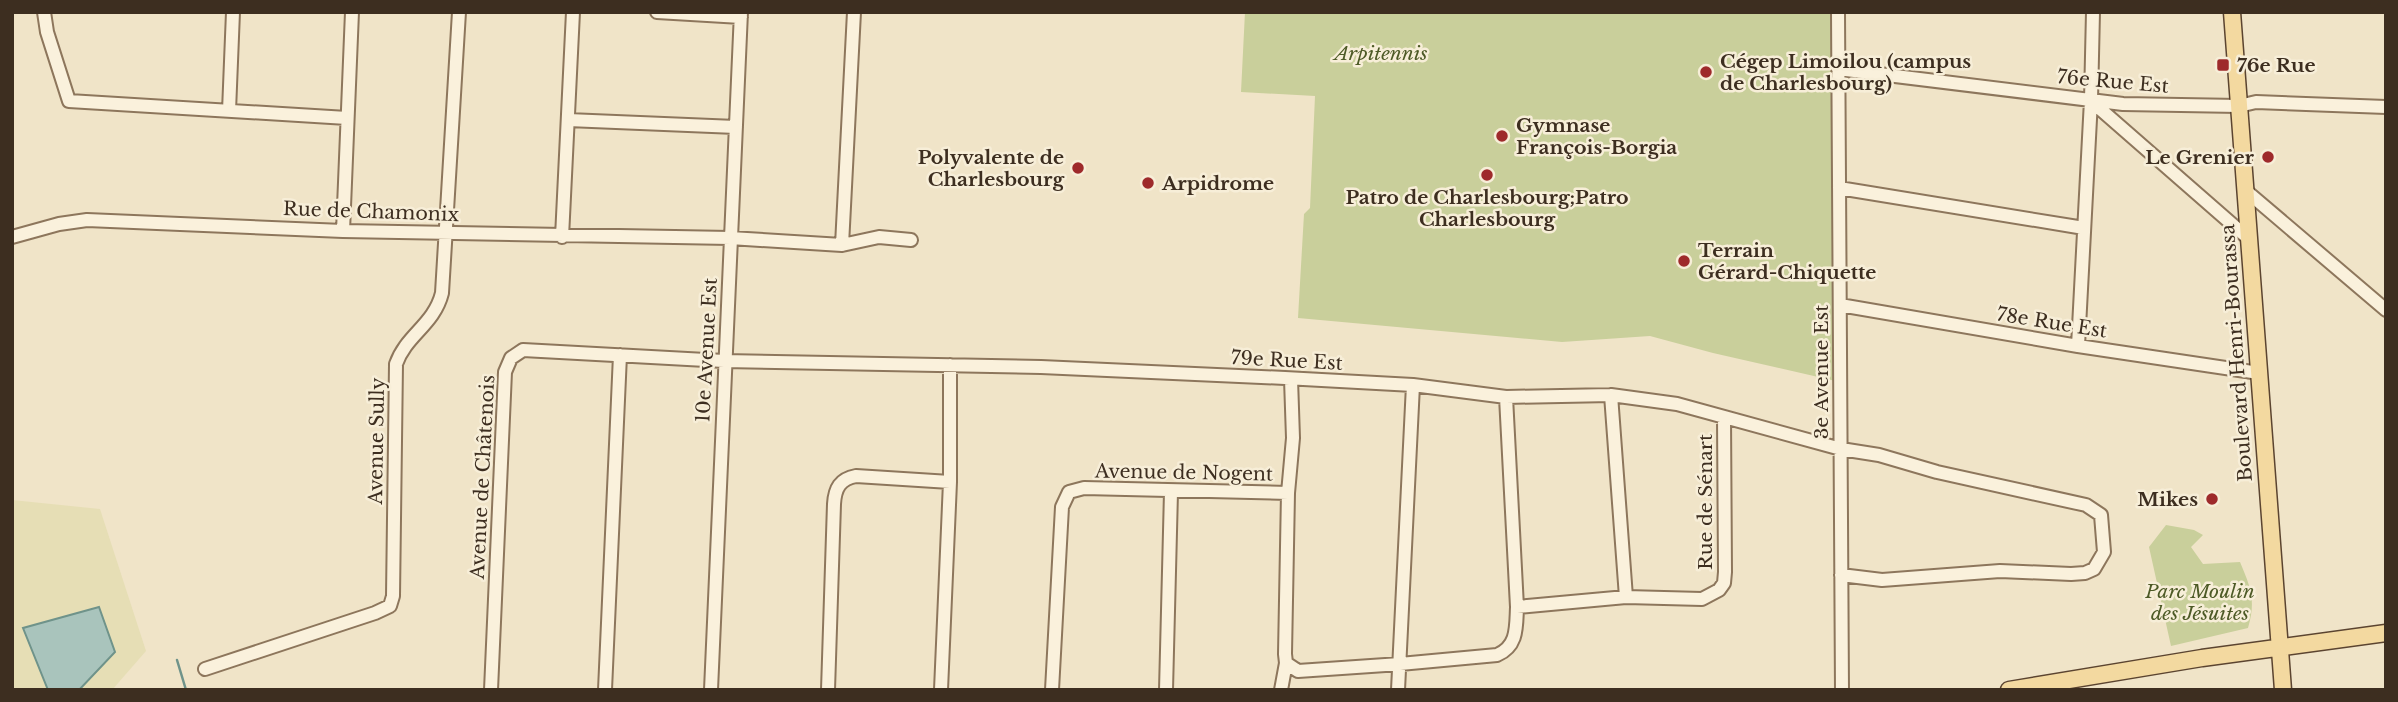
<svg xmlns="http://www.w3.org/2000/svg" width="2398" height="702" font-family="'Libre Baskerville',serif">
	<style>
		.farmland { fill: #e6deb5 }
		.green { fill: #c9cf9b }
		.water { fill: #a9c4bc; stroke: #6f938a; stroke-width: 2 }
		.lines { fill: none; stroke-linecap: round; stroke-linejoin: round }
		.stream { stroke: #6f938a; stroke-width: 2.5 }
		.minor-casing { stroke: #8d765c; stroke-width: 16 }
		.major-casing { stroke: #5b4430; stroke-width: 19 }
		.minor { stroke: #faf1dc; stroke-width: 12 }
		.major { stroke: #f3d9a0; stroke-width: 16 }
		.poi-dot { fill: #9e2a2b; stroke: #f7eed8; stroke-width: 2.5 }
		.labels { text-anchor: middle; stroke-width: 5; stroke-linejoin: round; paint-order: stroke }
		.park-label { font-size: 19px; font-style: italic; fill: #4d5a26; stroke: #f7eed8 }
		.poi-label { font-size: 19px; font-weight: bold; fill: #3d2e20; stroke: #f7eed8; text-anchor: start }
		.street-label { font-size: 19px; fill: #3d2e20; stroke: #f7eed8 }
	</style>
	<rect width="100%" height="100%" fill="#f0e4c8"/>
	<path class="farmland" d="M12 500 100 509 146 651 112 690H12Z"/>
	<path class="green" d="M1245 12H1838L1840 382 1713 353 1650 336 1562 342 1298 318 1304 214 1310 208 1315 96 1241 92Z
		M2166 525 2194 530 2203 535 2191 547 2203 564 2240 562C2251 588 2256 601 2248 628L2171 646 2149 547Z"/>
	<path class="water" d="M99 607 115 652 79 690H48L23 628Z"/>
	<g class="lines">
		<path class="stream" d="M177 660 186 690"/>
		<g class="minor-casing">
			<path id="minor" d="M44 12 47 32 69 101 347 118
				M657 12 741 17
				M1838 12 1842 690
				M1838 69 2123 104 2239 106 2256 102 2386 107
				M2091 101 2249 239
				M229 111 233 12
				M568 120 736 127
				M1839 188 2084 228
				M2245 190 2386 310
				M343 231 352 12
				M12 237 59 224 87 220 343 231 730 238 842 245 879 237 911 240
				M562 237 573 12
				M842 245 854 12
				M1840 305 2078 346 2259 373
				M2078 346 2091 100 2093 12
				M1291 379 1293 438 1288 493 1285 654 1286 663 1298 671 1400 664 1497 655C1518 646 1516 627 1517 607L1506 397
				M1611 395 1626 597
				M1517 607 1626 597 1702 599 1719 590 1724 583 1725 572 1724 417
				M205 669 375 613 390 606 393 596 396 364C406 335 434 325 442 293L459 12
				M491 690 505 372 511 358 523 350 724 361 1041 367 1285 378 1413 385 1506 397 1611 395 1677 404 1841 449 1879 455 1937 472 2086 505 2101 515 2104 552 2094 569 2085 573 2071 574 2000 571 1882 580 1841 575
				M605 690 620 355
				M711 690 741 12
				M828 690 834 504C835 488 840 479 856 476L950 482
				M941 690 950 482V365
				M1052 690 1062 507 1069 492 1084 488 1288 493
				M1166 690 1171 492
				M1281 690 1286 663
				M1398 690 1413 385"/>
		</g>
		<g class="major-casing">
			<path id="major" d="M2232 12 2283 690
				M2009 690 2202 658 2386 633"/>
		</g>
		<use href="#minor" class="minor"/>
		<use href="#major" class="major"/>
	</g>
	<g class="poi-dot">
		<rect x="2216" y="58" width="14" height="14" rx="3.5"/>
		<circle cx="1706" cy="72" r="7"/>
		<circle cx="1502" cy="136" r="7"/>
		<circle cx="2268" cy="157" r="7"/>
		<circle cx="1078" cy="168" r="7"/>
		<circle cx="1487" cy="175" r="7"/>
		<circle cx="1148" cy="183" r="7"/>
		<circle cx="1684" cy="261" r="7"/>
		<circle cx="2212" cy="499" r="7"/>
	</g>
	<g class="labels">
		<g class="park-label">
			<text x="1381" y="60">Arpitennis</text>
			<text x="2200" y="598">Parc Moulin<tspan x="2200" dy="22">des Jésuites</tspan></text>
		</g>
		<g class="poi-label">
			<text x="1720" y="68">Cégep Limoilou (campus<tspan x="1720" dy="22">de Charlesbourg)</tspan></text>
			<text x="2237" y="72">76e Rue</text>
			<text x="1516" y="132">Gymnase<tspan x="1516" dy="22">François-Borgia</tspan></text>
			<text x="1064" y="164" text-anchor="end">Polyvalente de<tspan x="1064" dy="22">Charlesbourg</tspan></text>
			<text x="2254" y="164" text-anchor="end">Le Grenier</text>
			<text x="1162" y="190">Arpidrome</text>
			<text x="1487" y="204" text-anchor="middle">Patro de Charlesbourg;Patro<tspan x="1487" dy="22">Charlesbourg</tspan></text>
			<text x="1698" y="257">Terrain<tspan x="1698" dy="22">Gérard-Chiquette</tspan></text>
			<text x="2198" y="506" text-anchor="end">Mikes</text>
		</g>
		<g class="street-label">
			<text transform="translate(2113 81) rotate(5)" y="7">76e Rue Est</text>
			<text transform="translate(371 211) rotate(2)" y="7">Rue de Chamonix</text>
			<text transform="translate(2052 322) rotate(9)" y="7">78e Rue Est</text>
			<text transform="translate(706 350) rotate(-87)" y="7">10e Avenue Est</text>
			<text transform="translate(2236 353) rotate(-94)" y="7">Boulevard Henri-Bourassa</text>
			<text transform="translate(1287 360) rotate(3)" y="7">79e Rue Est</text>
			<text transform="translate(1821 372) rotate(-90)" y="7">3e Avenue Est</text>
			<text transform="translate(376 441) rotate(-89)" y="7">Avenue Sully</text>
			<text transform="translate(1184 472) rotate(1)" y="7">Avenue de Nogent</text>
			<text transform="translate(482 477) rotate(-87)" y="7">Avenue de Châtenois</text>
			<text transform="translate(1705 502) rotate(-90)" y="7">Rue de Sénart</text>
		</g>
	</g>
	<rect width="2398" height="702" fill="none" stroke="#3d2e20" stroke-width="28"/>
</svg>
